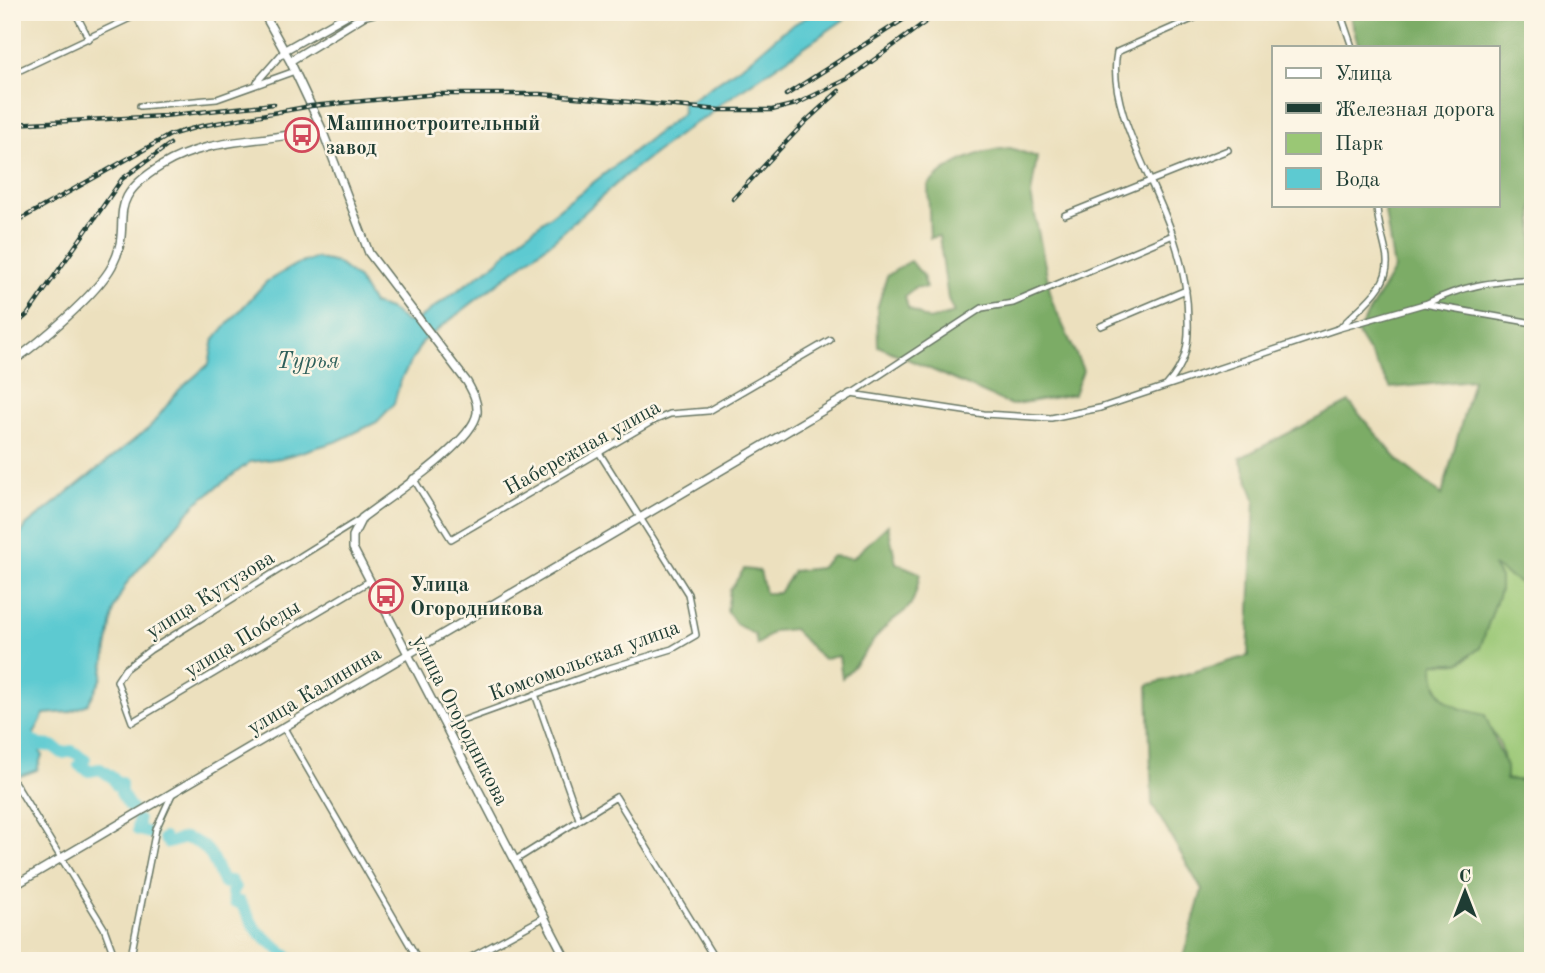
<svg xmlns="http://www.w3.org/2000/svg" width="1545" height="973" font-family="'Old Standard TT',serif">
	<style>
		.green { fill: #9ac775; stroke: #5c8254; stroke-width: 2 }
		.forest { fill: #7bac66; stroke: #4d744d; stroke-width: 2 }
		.water { fill: #5dcad1; stroke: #3e8482; stroke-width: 2 }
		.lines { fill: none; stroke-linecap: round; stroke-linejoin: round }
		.river { stroke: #5dcad1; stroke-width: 12 }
		.minor-casing { stroke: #677664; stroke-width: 8 }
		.tertiary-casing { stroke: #677664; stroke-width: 10 }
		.minor { stroke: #fff; stroke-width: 5 }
		.tertiary { stroke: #fff; stroke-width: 7 }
		.rail-casing { stroke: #1f3d34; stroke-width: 4.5 }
		.rail { stroke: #fcf5e5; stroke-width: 2; stroke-dasharray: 5; stroke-linecap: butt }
		.labels { text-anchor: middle; stroke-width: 5; stroke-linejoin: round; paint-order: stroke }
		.poi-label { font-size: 21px; font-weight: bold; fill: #1f3d34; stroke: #fcf5e5; text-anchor: start }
		.street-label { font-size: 21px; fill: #1f3d34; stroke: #fcf5e5 }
		.water-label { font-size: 23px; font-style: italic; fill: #2e605b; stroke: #fcf5e5 }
	</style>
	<rect width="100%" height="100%" fill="#fcf5e5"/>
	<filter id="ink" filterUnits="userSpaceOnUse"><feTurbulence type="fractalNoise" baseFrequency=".0143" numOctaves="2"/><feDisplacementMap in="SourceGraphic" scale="14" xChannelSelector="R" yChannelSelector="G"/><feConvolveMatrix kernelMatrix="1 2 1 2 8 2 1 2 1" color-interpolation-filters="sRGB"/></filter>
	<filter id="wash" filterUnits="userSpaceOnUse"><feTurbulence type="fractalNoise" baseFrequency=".00686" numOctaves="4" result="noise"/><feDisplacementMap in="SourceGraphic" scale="28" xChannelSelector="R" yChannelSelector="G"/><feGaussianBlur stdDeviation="1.57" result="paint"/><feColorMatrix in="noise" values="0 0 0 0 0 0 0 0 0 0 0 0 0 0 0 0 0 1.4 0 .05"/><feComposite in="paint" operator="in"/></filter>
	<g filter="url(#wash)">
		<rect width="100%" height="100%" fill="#ece0be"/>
		<path class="green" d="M1492 564 1533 591V782L1506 779C1506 766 1502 741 1493 733 1465 707 1433 710 1433 663 1442 663 1454 665 1461 662 1494 645 1489 596 1492 564Z"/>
		<path class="forest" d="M1349 12H1533V591L1493 566 1500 578V590L1480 648 1459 663H1434C1433 703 1452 707 1485 715L1506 767V779L1533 782V961H1182L1202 890 1152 804 1148 685 1248 656 1255 499 1240 458 1349 402 1399 461 1442 495 1473 380 1391 388 1357 333 1394 269 1384 205H1498V47H1359Z
			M1010 148 1037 157 1031 195 1052 301 1083 370 1074 394 1011 405 878 346 877 309 887 276 910 261 923 275 926 288 915 287 905 296 908 308 929 320 954 313 948 299 939 236 930 238 928 185C951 162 977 151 1010 148Z
			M888 525 896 563 920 573C912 622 902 605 878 635 865 651 857 665 842 678L839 656 823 659 793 629 774 631 757 645 755 635 736 624 727 611 730 590 744 569 760 571 765 593H779L793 571 820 568 832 556 853 558Z"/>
		<path class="water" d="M815 12H855L715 108 707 117 693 124 626 175 555 239 423 341 400 381 394 404 377 422 338 441 281 458 250 462 195 504 126 584 114 608 102 678 88 704 69 712 44 714 33 736 42 755 37 770 12 779V546L27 525 149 428 179 390 209 364 214 339 266 282 295 265 316 258 337 263 358 279 373 304 389 309 407 322 415 321 497 262 519 240 683 113 682 102 691 100 750 60 786 29Z"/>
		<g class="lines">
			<path class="river" d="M12 726 39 745 53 746 62 753 72 751 85 759 79 765 89 771 100 769 113 778 117 786 121 783V793L132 810
				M138 820V830L150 833
				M164 838 168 843 185 838C216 847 211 862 224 883L231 881 235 888 232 892 234 902H240L257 931 293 961"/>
		</g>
	</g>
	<g filter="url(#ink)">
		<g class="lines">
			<g class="minor-casing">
				<path id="minor" d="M75 12 89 39
					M1340 12 1352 47
					M367 16 382 12
					M12 74 143 12
					M257 82 285 50
					M140 106 217 99 295 71
					M1065 215 1228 150
					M1425 304C1465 285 1489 282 1533 279
					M1101 326 1186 290
					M1340 328C1359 306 1394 287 1386 253 1383 237 1377 222 1377 205
					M1167 385C1185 365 1189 346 1188 321 1188 292 1182 263 1173 236 1156 182 1106 109 1117 52L1208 12
					M851 394 984 414 1051 418 1100 408 1340 328 1424 304 1533 323
					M851 394 982 308 1013 303 1173 235
					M413 478 451 539 651 422 670 414 708 411 830 340
					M362 518 150 650 125 669 117 681 132 722 368 582
					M535 694 579 819
					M445 727 603 670 672 649 696 635 688 594 600 454
					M284 728 419 961
					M15 783 104 928 116 961
					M514 861 616 797 716 961
					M130 961 156 829 173 792
					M464 961 543 918"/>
			</g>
			<g class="tertiary-casing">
				<path id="tertiary" d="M263 12 290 61 321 127 369 253 467 382C472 391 478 401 477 413 473 443 388 498 362 518L353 536V548L567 961
					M285 50 352 12
					M290 61 370 12
					M12 362C39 343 97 294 112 266 136 221 99 204 161 166 214 134 268 145 321 127
					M12 887 851 394"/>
			</g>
			<use href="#minor" class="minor"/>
			<use href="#tertiary" class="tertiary"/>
			<g class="rail-casing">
				<path id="rail" d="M786 95 915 12
					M12 124 164 116 274 104
					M733 199 805 122 839 91
					M12 224 170 135 201 126 311 106 437 94H541L720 110H772L796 104 848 79 939 12
					M12 328 28 314 122 179 170 144"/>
			</g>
			<use href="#rail" class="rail"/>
		</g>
	</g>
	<defs>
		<g id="bus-ring" transform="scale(1.75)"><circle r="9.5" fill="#fcf5e5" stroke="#d1495b" stroke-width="1.5"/><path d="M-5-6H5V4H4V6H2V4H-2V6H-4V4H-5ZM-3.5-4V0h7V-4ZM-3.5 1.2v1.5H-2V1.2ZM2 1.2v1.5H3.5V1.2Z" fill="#d1495b"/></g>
	</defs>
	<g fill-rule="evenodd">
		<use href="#bus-ring" x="302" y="135"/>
		<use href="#bus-ring" x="386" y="596"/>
	</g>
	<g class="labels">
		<g class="poi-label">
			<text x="326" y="130">Машиностроительный<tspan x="326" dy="24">завод</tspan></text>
			<text x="410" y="591">Улица<tspan x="410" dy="24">Огородникова</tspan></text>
		</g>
		<g class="street-label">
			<text transform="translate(582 447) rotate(-29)" y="7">Набережная улица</text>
			<text transform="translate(210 594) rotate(-32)" y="7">улица Кутузова</text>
			<text transform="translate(242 638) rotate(-31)" y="7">улица Победы</text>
			<text transform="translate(584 660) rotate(-20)" y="7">Комсомольская улица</text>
			<text transform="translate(314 690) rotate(-31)" y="7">улица Калинина</text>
			<text transform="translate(461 720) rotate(63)" y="7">улица Огородникова</text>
		</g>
		<g class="water-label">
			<text x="308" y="368">Турья</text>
		</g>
	</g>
	<rect width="1545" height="973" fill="none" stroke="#fcf5e5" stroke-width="42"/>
	<rect x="1272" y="46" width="228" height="161" fill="#fcf5e5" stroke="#a4ab9e" stroke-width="2"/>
	<rect x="1286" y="68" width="35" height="10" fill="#ffffff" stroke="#a4ab9e" stroke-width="2"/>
	<text x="1335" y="80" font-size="21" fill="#1f3d34">Улица</text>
	<rect x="1286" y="103" width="35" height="10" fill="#1f3d34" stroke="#a4ab9e" stroke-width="2"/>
	<text x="1335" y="116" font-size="21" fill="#1f3d34">Железная дорога</text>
	<rect x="1286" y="133" width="35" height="21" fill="#9ac775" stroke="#a4ab9e" stroke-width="2"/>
	<text x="1335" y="150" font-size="21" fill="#1f3d34">Парк</text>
	<rect x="1286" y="168" width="35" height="21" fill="#5dcad1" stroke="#a4ab9e" stroke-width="2"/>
	<text x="1335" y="186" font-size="21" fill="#1f3d34">Вода</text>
	<g transform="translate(1465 892)" stroke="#fcf5e5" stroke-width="5" paint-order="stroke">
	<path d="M0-5L12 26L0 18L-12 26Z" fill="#1f3d34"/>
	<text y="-10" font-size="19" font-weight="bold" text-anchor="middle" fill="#1f3d34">С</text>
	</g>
</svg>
